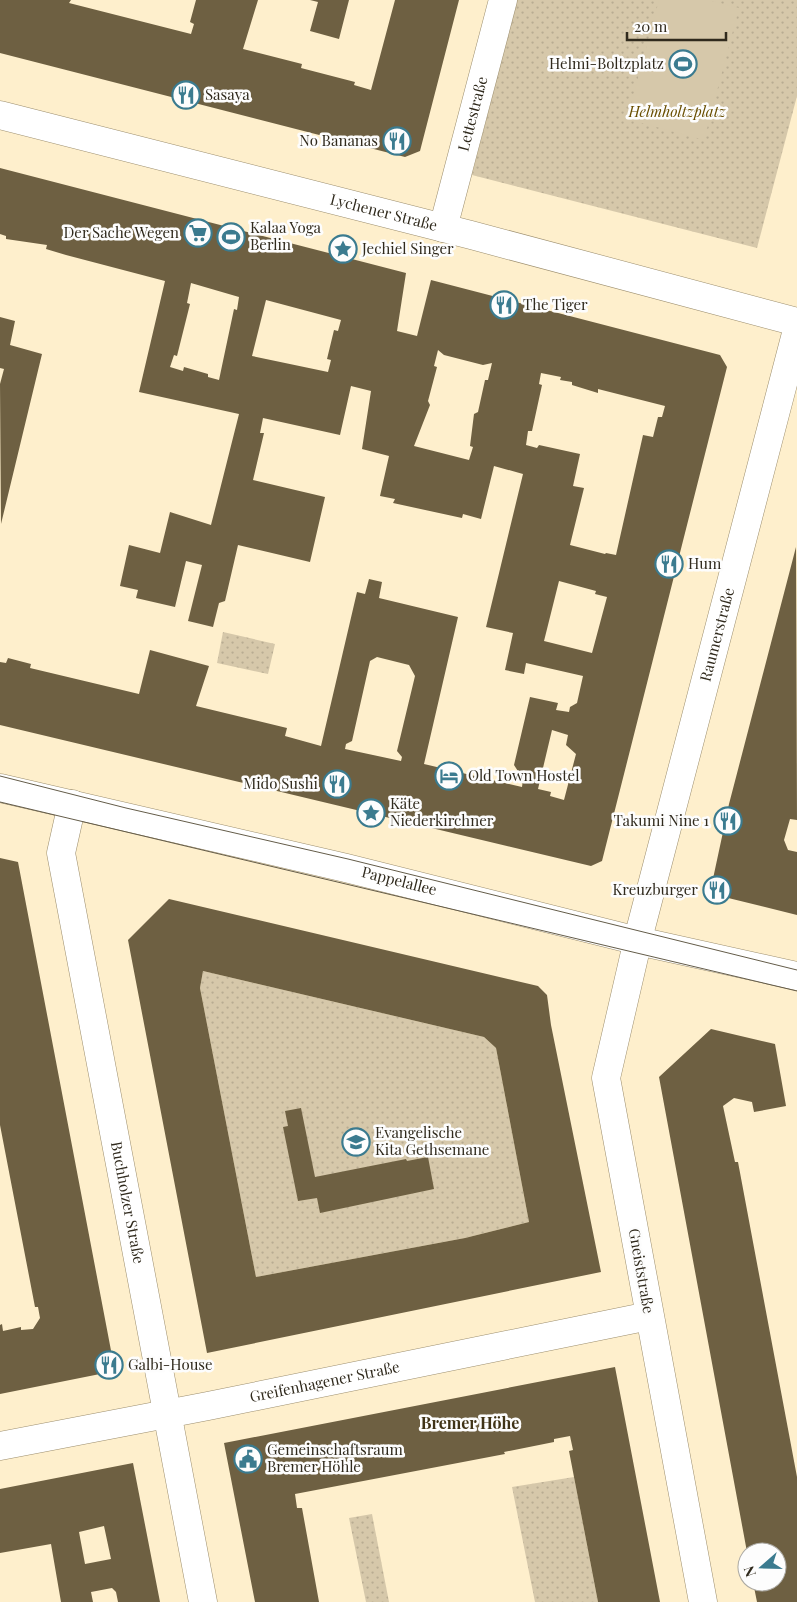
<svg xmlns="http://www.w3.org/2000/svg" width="797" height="1602" font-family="'Playfair Display',serif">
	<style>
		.green { fill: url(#green-dots) }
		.pitch { fill: #d6c8aa }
		.building { fill: #6e6042; fill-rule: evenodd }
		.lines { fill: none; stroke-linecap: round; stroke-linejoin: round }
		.minor-casing { stroke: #9c8e6e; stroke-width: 29 }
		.minor { stroke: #fff; stroke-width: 28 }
		.tram { stroke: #645c49; stroke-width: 1 }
		.labels { text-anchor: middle; stroke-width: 5; stroke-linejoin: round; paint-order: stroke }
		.poi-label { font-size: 15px; fill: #302a1d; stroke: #fdfdfd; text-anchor: start }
		.park-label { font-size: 15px; font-style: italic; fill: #694e00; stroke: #fdfdfd }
		.street-label { font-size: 15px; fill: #302a1d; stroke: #fdfdfd }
		.neighbourhood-label { font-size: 16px; font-weight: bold; fill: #403316; stroke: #fdfdfd }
	</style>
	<defs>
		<pattern id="green-dots" width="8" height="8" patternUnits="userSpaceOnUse" patternTransform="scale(1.25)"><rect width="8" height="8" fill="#d6c8aa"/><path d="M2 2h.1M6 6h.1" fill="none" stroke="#b8ac92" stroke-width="1.8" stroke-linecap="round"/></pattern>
	</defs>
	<rect width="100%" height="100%" fill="#feefcc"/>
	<path class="green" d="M517 0H797V96L757 248 472 175Z
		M223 632 275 644 268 674 217 663Z
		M203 971 484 1037 496 1048 529 1222 465 1238 256 1277 200 988Z
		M574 1477 598 1602H535L512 1487Z
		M372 1514 389 1602H366L349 1518Z"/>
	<path class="pitch" d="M659 0H708L739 8 704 140 627 119Z"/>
	<path class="building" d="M0 0H71L69 3 191 34 194 24 190 22 196 0H258L243 49 302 64 301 68 355 82 354 85 371 90 395 0H459L420 151 405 157 0 53Z
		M310 0H349L339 39 310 31 318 2Z
		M0 168 406 273 397 331 417 336 431 280 720 355 727 367 602 861 591 866 0 725V662L6 663 8 658 31 664 30 668 139 694 150 650 209 666 196 706 287 728 285 736 321 746 357 592 365 594 369 579 382 582 379 598 458 617 424 764 522 787 523 779 514 765 530 697 558 703 556 710 569 712 570 707 577 703 583 676 526 663 524 674 505 670 513 633 486 627 523 474 494 466 481 519 463 514 462 518 393 503 395 499 380 496 389 456 362 449 371 391 351 386 340 435 263 418 260 433H264L253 480 325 497 310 562 238 545 225 601 219 603 213 627 188 621 202 565 186 561 175 607 136 598 138 590 120 586 129 545 160 553 170 512 211 525 239 414 139 392 165 281 66 255 46 249 47 245 6 239V236L0 234ZM191 283 239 297 237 310 234 309 219 380 208 377V374L184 367 183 371 170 367 174 355 177 356 190 304 187 303ZM266 300 341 320 338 331 334 330 327 359 331 360 328 372 252 356ZM438 350 444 355 483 365 492 363 488 380H485L478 412 474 414 470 446 473 447 469 460 414 446 430 405 428 401 437 367 434 366ZM541 373 561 377 560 380 572 382V385L598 393V389L665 406 662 417H658L653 437 643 435 616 555 606 553 605 554 570 545 584 488 573 486 580 454 539 445 537 448 526 445 528 431H532L542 385 539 384ZM559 581 596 591 595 594 607 597 592 653 544 641ZM377 657 409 665 415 676 397 751 402 757 401 761 345 749 346 744 352 741 370 661ZM552 730 568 735 566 745 576 754 564 800 550 796 551 792 538 789Z
		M0 317 15 321 10 345 42 354 1 524 0 384 4 369 0 368Z
		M796 547 797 820 790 819 784 840 788 850 797 852V915L716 895 711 888 729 804Z
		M0 858 18 862 113 1361 105 1373 0 1394V1325L2 1324 3 1331 21 1327V1330L33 1329 40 1318 38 1307H35L0 1125Z
		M169 899 538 986 547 995 551 1025 601 1272 207 1353 128 940ZM203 971 484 1037 496 1048 529 1222 465 1238 256 1277 200 988Z
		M711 1029 775 1044 786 1106 754 1112 752 1102 734 1098 723 1106 735 1162H738L797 1477V1602H757L753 1582H777V1552H747L659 1077Z
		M301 1108 315 1177 406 1159 407 1161 428 1157 434 1189 320 1213 317 1198 298 1201 283 1127 288 1126 285 1111Z
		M615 1367 660 1602H598L569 1451 573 1450 570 1436 554 1439V1442L504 1452 505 1454 295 1494 297 1508H302L319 1602H255L224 1443Z
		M133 1463 160 1602H118L116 1592 112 1588 91 1592 93 1602H61L51 1544 0 1553V1489ZM104 1526 111 1559 85 1564 79 1532Z"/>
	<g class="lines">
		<g class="minor-casing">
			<g id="minor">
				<path id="s1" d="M0 115 471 235 797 322"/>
				<path id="s2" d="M443 228 503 0"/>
				<path id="s3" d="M0 788 346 868 638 941 797 976"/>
				<path id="s4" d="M72 804 61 853 203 1602"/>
				<path id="s5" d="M0 1446 208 1406 649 1316"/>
				<path id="s6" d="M703 1602 606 1078 640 931 797 330"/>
			</g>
		</g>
		<use href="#minor" class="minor"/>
		<path class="tram" d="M0 776 126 808 348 859 797 970
			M0 802 797 991"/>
	</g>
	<defs>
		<g id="stadium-ring" transform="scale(1.4375)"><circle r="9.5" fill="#fdfdfd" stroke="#3b7b8f" stroke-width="1.5"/><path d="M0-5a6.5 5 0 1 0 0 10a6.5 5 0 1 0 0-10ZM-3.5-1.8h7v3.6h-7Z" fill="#3b7b8f"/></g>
		<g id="restaurant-ring" transform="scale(1.4375)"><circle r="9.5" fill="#fdfdfd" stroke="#3b7b8f" stroke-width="1.5"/><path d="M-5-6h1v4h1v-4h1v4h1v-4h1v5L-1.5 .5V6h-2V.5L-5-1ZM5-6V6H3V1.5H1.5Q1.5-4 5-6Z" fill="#3b7b8f"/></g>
		<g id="supermarket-ring" transform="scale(1.4375)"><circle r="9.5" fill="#fdfdfd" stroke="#3b7b8f" stroke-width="1.5"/><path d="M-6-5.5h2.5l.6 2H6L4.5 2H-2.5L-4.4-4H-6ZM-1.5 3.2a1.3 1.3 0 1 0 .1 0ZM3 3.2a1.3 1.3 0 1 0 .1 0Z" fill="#3b7b8f"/></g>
		<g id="sight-ring" transform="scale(1.4375)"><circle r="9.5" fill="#fdfdfd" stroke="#3b7b8f" stroke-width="1.5"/><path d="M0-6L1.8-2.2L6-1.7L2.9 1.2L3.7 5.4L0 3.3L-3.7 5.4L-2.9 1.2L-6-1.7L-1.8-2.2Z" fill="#3b7b8f"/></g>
		<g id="hotel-ring" transform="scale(1.4375)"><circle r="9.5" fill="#fdfdfd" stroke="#3b7b8f" stroke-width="1.5"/><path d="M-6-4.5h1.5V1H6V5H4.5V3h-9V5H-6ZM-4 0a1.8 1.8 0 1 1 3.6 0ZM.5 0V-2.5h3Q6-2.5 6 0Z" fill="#3b7b8f"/></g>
		<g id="school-ring" transform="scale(1.4375)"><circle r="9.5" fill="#fdfdfd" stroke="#3b7b8f" stroke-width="1.5"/><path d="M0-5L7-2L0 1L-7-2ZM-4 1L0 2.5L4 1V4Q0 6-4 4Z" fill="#3b7b8f"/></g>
		<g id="civic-ring" transform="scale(1.4375)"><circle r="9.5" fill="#fdfdfd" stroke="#3b7b8f" stroke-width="1.5"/><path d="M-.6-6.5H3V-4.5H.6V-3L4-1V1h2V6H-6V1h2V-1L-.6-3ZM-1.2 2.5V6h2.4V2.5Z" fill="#3b7b8f"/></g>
	</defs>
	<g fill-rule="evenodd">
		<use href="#stadium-ring" x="683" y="64"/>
		<use href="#restaurant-ring" x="186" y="95"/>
		<use href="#restaurant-ring" x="397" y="141"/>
		<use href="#supermarket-ring" x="198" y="233"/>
		<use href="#stadium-ring" x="231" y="237"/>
		<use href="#sight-ring" x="343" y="249"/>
		<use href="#restaurant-ring" x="504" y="305"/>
		<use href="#restaurant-ring" x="669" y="564"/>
		<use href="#hotel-ring" x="449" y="776"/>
		<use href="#restaurant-ring" x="337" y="784"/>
		<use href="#sight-ring" x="371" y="813"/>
		<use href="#restaurant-ring" x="728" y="821"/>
		<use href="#restaurant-ring" x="717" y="890"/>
		<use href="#school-ring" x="356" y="1142"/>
		<use href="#restaurant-ring" x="109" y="1365"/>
		<use href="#civic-ring" x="248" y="1459"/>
	</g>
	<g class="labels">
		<g class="poi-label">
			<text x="664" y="69" text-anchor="end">Helmi-Boltzplatz</text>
			<text x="205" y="100">Sasaya</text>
			<text x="378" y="146" text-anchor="end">No Bananas</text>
			<text x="250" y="233">Kalaa Yoga<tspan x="250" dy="17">Berlin</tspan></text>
			<text x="179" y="238" text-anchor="end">Der Sache Wegen</text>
			<text x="362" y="254">Jechiel Singer</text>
			<text x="523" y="310">The Tiger</text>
			<text x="688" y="569">Hum</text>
			<text x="468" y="781">Old Town Hostel</text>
			<text x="318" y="789" text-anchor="end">Mido Sushi</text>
			<text x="390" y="809">Käte<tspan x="390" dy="17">Niederkirchner</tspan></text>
			<text x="709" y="826" text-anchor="end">Takumi Nine 1</text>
			<text x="698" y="895" text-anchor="end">Kreuzburger</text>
			<text x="375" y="1138">Evangelische<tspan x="375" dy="17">Kita Gethsemane</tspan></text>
			<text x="128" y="1370">Galbi-House</text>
			<text x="267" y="1455">Gemeinschaftsraum<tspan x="267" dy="17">Bremer Höhle</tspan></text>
		</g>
		<g class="park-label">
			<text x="677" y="117">Helmholtzplatz</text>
		</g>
		<g class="street-label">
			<text dy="5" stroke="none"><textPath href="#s2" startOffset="118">Lettestraße</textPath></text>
			<text dy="5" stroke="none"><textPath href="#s1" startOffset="396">Lychener Straße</textPath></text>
			<text dy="5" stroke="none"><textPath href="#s6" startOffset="990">Raumerstraße</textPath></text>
			<text dy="5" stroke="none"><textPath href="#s3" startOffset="410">Pappelallee</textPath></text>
			<text dy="5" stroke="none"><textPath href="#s4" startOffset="406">Buchholzer Straße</textPath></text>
			<text transform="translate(641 1271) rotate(80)" y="5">Gneiststraße</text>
			<text dy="5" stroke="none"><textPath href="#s5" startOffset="331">Greifenhagener Straße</textPath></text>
		</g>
		<g class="neighbourhood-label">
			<text x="470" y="1429">Bremer Höhe</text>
		</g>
	</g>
	<g transform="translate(762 1567) rotate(250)"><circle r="24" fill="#fdfdfd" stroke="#aba9a3"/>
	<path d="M0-4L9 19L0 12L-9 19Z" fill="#3b7b8f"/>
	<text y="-8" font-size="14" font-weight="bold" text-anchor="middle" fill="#302a1d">N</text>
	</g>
	<path d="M627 32v8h99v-8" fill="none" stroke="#302a1d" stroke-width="2.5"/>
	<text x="634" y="32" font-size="15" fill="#302a1d" stroke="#fdfdfd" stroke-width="4" paint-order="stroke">20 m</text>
</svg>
